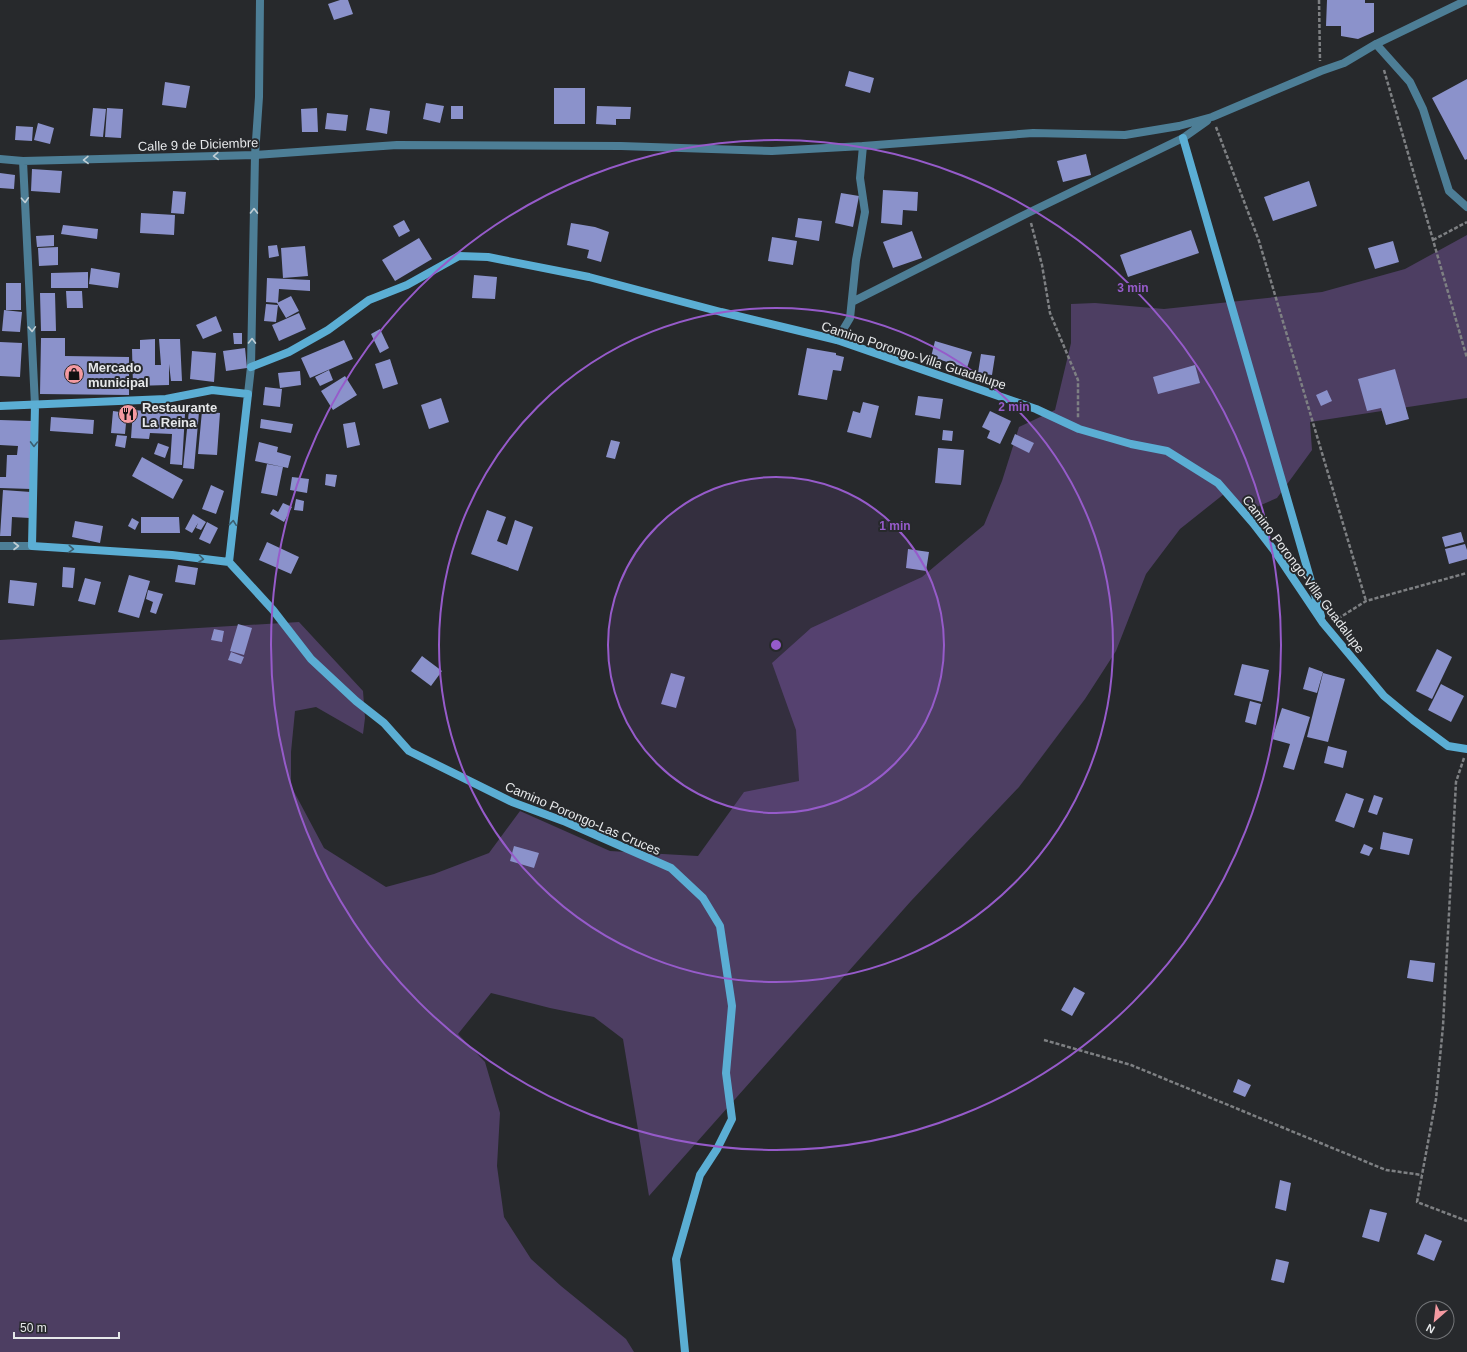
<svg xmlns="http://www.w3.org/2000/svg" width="1467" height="1352" font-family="Arial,sans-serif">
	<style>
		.green { fill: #4d3e62 }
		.building { fill: #8b92cb }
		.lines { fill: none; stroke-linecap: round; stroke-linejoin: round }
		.path { stroke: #7e8083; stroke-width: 2.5; stroke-dasharray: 4 2; stroke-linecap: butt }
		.street { stroke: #4d7e96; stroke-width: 8 }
		.secondary { stroke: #5baed4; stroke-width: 8 }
		.oneway { stroke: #c0ced5 }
		.oneway2 { stroke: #3c5e6f }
		.ring { fill: none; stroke: #965bca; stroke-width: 2 }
		.labels { text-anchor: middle; stroke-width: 4; stroke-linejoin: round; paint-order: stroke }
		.street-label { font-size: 13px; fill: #e6e8ea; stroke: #27292c }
		.poi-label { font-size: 13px; font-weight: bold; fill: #e6e8ea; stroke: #27292c; text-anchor: start }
		.centre { fill: #965bca; stroke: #27292c; stroke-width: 2 }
		.ring-label { font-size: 12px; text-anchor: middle; font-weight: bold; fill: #965bca; stroke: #27292c; stroke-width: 4; stroke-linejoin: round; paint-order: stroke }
	</style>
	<rect width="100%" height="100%" fill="#27292c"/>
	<path class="green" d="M1467 235V398L1310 422 1312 450 1277 498 1252 509 1224 494 1180 529 1146 574 1116 651 1085 699 1019 787 911 901 649 1196 623 1039 594 1017 550 1008 491 993 458 1034 485 1062 500 1113 497 1166 504 1217 531 1259 561 1286 626 1339 634 1352H0V640L299 622 363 691 365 718 363 734 316 707 295 711 291 752V786L324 848 386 887 434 874 489 853 520 811 610 851 698 856 744 792 799 781 796 730 772 663 811 628 922 577 984 525 1002 481 1019 427 1055 410 1071 343V304L1095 303 1164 309 1322 292 1405 269Z"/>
	<path class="building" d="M340 0H348L353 14 334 20 328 4Z
		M1327 0H1365V3H1374V32L1358 39 1341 36V26H1326Z
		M849 71 874 78 870 93 845 86Z
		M1467 79V159L1465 160 1432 98Z
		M165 82 190 86 186 108 162 105Z
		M554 88H585V124H554Z
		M426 103 444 106 440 123 423 119Z
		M451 106H463V119H451Z
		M597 106 631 107 630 119H616V125L596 124Z
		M93 108 106 109 103 137 90 136Z
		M107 108 123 109 121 138 105 137Z
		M317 108 318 132H302L301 109Z
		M370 108 390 111 387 134 366 130Z
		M327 113 348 115 346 131 325 129Z
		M38 123 54 128 50 144 34 140Z
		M16 126 33 127 32 141 15 140Z
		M1086 154 1091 175 1063 182 1057 161Z
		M32 169 62 171 60 193 31 191Z
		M0 173 15 175 14 189 0 188Z
		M1309 181 1317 206 1273 221 1264 197Z
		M883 190 918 192 917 211 903 210 902 225 881 223Z
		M173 191 186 192 184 214 171 213Z
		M841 193 859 196 853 227 835 223Z
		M141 213 175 215 174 235 140 233Z
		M798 218 822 221 819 241 795 237Z
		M404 220 410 231 399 237 393 226Z
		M571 223 595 227 609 232 601 262 587 258 589 250 567 245Z
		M63 225 98 229 97 239 61 234Z
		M1191 230 1199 253 1128 277 1120 255Z
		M912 231 922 258 893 268 883 242Z
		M54 235V246L37 247 36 236Z
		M772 237 797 241 793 265 768 261Z
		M419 238 432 259 395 281 382 260Z
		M1393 241 1399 262 1375 269 1368 248Z
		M277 245 279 256 269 258 268 246Z
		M305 246 308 276 283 278 281 248Z
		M58 247V265L39 266 38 248Z
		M91 268 120 273 118 288 89 284Z
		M88 272V288H51V273Z
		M474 275 497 277 495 299 472 298Z
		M267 278 310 280V291L279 289 278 303 266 302Z
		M6 283H21V310H6Z
		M66 291H82L83 308H67Z
		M40 293H55L56 331H41Z
		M291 296 299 311 286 318 277 303Z
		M266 304 278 305 276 322 264 321Z
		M4 310 22 312 20 332 2 331Z
		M299 313 306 329 279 341 272 325Z
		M216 316 222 331 203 339 196 325Z
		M380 329 389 348 380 353 371 334Z
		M233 333H242V344H234Z
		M41 338H65V356L129 357V395L40 394Z
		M155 339V365H161L159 339H180L182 381H171L169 364V385L133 386 132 349H140V340Z
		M344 340 353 359 310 378 301 358Z
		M935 341 972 352 967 368 931 357Z
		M0 342 22 343 20 377 0 376Z
		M245 348 247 368 226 371 223 351Z
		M807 348 836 353V355L844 357 841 371 833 370 827 400 798 395Z
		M192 351 216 353 214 382 190 379Z
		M981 354 995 356 992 375 978 373Z
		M390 359 398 384 383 389 375 364Z
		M1195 365 1200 383 1158 394 1153 377Z
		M1395 369 1409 419 1386 425 1381 408 1367 411 1358 379Z
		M329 370 333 380 320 386 315 377Z
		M300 371 301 385 280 388 278 373Z
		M345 376 357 395 333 410 321 391Z
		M265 387 282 389 280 407 263 405Z
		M1327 390 1332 401 1321 406 1316 395Z
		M918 396 943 399 940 419 915 415Z
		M441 398 449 422 429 429 421 405Z
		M863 402 879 406 871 438 847 432 853 411 860 413Z
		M133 410 185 414 182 465 170 464 172 434 150 433 149 439 131 438Z
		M189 410 199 412 194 469 183 468Z
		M113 411 127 413 125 434 111 433Z
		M202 411 220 413 217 455 198 454Z
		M990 411 1011 421 1000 444 987 438 990 431 982 427Z
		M51 417 94 420 93 434 50 431Z
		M261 419 293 424 291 433 260 428Z
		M0 420 32 421 31 489 0 488V477H6L7 455H17L18 446 0 445Z
		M355 422 360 445 347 448 343 424Z
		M943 430 953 431 952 441 942 440Z
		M1015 434 1034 443 1029 453 1011 444Z
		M117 435 127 436 125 448 115 446Z
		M611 440 620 442 615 459 606 457Z
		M259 442 278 447 277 452 291 456 288 468 255 461Z
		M158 443 169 447 165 458 154 454Z
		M938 448 964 450 961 485 935 483Z
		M142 457 183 480 173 499 132 476Z
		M267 464 283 467 277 496 261 493Z
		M326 474 337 475 335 487 325 485Z
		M292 477 309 479 307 493 290 490Z
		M211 485 224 491 216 514 202 509Z
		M3 490 31 492 30 518 12 517 11 536H0Z
		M296 499 304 501 303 511 294 510Z
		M283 503 292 507 284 522 270 514 273 509 278 512Z
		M487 510 506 517 497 541 507 545 515 520 533 527 518 571 471 554Z
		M193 514 206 522 201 530 196 528 198 523 192 533 185 529Z
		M141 517H179L180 533H141Z
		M132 518 139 522 135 530 128 526Z
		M75 521 103 526 100 543 72 537Z
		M207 522 218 528 210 544 199 539Z
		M1461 532 1464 542 1445 547 1442 537Z
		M267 542 299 557 291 574 259 560Z
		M1465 544 1467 550V559L1449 564 1445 549Z
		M908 549 929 552 926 571 906 568Z
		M178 565 198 568 195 585 175 582Z
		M63 567 75 568 73 588 62 587Z
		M129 575 150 581 139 618 118 612Z
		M85 578 101 582 95 605 78 601Z
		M10 580 37 583 34 606 8 603Z
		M148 590 163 594 156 614 150 612 153 602 146 599Z
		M238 624 252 628 244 655 230 651Z
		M214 629 224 631 222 642 211 640Z
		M1437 649 1452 657 1432 699 1416 691Z
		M231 652 244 657 241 664 228 660Z
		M422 656 442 671 431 686 411 671Z
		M1242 664 1269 670 1262 702 1234 695Z
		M1309 667 1323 672 1317 693 1303 689Z
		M671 673 685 677 676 708 661 704Z
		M1323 673 1345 679 1328 742 1307 737Z
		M1441 684 1464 696 1451 722 1428 710Z
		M1250 701 1261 704 1256 725 1245 722Z
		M1282 708 1310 717 1294 770 1283 767 1290 744 1272 739Z
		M1328 746 1347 751 1343 768 1324 763Z
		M1346 793 1364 799 1354 828 1335 821Z
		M1374 795 1383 798 1377 815 1368 812Z
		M1383 832 1413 839 1409 855 1380 849Z
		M1364 844 1373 848 1369 856 1360 853Z
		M514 846 539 853 534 868 510 861Z
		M1410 960 1435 963 1433 982 1407 978Z
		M1074 987 1085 993 1072 1016 1061 1010Z
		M1238 1079 1251 1085 1245 1097 1233 1092Z
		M1280 1180 1291 1183 1286 1211 1275 1208Z
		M1370 1209 1387 1213 1379 1242 1362 1237Z
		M1425 1234 1442 1241 1434 1261 1417 1254Z
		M1276 1259 1289 1262 1284 1283 1271 1280Z"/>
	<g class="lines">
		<path class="path" d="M1319 0 1320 61
			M1384 70 1467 358
			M1216 127 1259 241 1366 601
			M1031 223 1042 265 1050 313 1078 380V418
			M1433 240 1467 222
			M1332 620 1339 618 1366 601 1467 573
			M1464 758 1456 782 1443 1026 1436 1099 1417 1202 1467 1221
			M1044 1040 1131 1065 1386 1170 1422 1175"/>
		<path class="street" d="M1376 44 1410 82 1423 109 1449 191 1467 207
			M0 159 23 161 255 155 397 145 621 146 772 151 863 146 1033 133 1125 135 1179 126 1212 117 1321 71 1344 63 1376 44 1467 0
			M23 161 35 405
			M852 302 1028 213 1183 138 1207 121
			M837 340 850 318 856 260 865 212 860 178 863 146
			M248 394 251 367 255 155 259 97 260 0
			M0 546H32"/>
		<path class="secondary" d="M1183 138 1321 616
			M251 367 289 352 328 330 369 300 407 285 459 256 488 257 589 277 721 312 837 340 1036 409 1079 429 1131 444 1167 451 1218 483 1253 523 1276 553 1323 623 1384 696 1413 720 1448 746 1467 749
			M35 405 32 546 172 555 229 562
			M0 406 166 399 212 390 248 394 229 562 273 610 311 659 356 701 384 723 409 751 512 802 566 822 671 868 703 898 720 926 732 1006 726 1073 732 1119 717 1149 700 1175 676 1259 685 1352"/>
	</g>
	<defs><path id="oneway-chevron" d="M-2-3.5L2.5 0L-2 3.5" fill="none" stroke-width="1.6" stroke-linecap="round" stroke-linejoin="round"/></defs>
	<g class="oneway">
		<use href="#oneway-chevron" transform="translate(216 156) rotate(178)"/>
		<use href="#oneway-chevron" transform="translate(86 160) rotate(179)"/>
		<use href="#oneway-chevron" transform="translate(25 200) rotate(87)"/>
		<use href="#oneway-chevron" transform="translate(254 211) rotate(-89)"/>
		<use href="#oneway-chevron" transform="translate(32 329) rotate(88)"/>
		<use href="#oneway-chevron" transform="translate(252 341) rotate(-89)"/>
		<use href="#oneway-chevron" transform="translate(16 546)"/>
	</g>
	<g class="oneway2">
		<use href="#oneway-chevron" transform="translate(34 444) rotate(91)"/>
		<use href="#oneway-chevron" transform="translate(233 523) rotate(-84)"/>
		<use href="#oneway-chevron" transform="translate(71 549) rotate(4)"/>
		<use href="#oneway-chevron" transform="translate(201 559) rotate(7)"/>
	</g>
	<circle cx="776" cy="645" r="168" fill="#965bca" fill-opacity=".12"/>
	<g class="ring">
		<circle cx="776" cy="645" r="168"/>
		<circle cx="776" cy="645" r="337"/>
		<circle cx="776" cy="645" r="505"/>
	</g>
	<defs>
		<g id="shop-disc" transform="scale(1)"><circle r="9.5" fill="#f49aa1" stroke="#27292c"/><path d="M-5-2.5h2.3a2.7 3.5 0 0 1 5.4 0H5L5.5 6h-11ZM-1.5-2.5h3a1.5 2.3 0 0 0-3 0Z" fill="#111"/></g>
		<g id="restaurant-disc" transform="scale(1)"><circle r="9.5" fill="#f49aa1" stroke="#27292c"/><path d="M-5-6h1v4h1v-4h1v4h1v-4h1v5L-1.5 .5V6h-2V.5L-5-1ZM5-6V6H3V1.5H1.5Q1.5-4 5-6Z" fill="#111"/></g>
	</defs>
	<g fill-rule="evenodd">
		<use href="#shop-disc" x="74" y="374"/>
		<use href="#restaurant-disc" x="128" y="414"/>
	</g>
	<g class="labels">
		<g class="street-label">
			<text transform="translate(198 144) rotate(-2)" y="5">Calle 9 de Diciembre</text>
			<text transform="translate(914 355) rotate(18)" y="5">Camino Porongo-Villa Guadalupe</text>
			<text transform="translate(1304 574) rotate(53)" y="5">Camino Porongo-Villa Guadalupe</text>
			<text transform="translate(583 818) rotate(23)" y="5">Camino Porongo-Las Cruces</text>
		</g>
		<g class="poi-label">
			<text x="88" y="372">Mercado<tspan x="88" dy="15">municipal</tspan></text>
			<text x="142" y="412">Restaurante<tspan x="142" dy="15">La Reina</tspan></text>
		</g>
	</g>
	<circle cx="776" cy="645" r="6" class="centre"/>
	<g class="ring-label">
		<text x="1133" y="292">3 min</text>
		<text x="1014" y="411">2 min</text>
		<text x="895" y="530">1 min</text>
	</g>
	<g transform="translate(1435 1320) rotate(208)"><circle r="19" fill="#27292c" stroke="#737578"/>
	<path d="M0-3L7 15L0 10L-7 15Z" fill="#f49aa1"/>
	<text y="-6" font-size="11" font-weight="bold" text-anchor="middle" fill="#e6e8ea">N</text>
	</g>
	<path d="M14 1332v6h105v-6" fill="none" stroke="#e6e8ea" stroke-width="2"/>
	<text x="20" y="1332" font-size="12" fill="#e6e8ea" stroke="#27292c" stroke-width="3" paint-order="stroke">50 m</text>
</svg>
